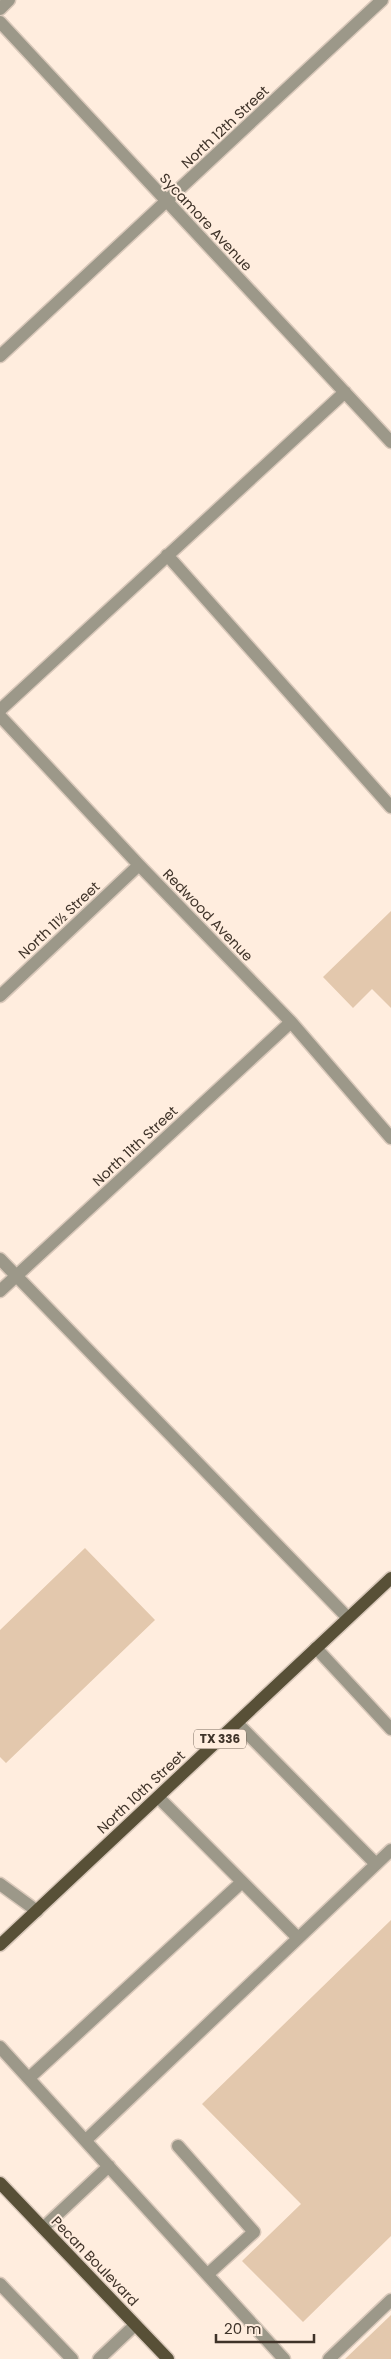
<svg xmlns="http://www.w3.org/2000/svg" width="391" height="2359" font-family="Poppins,sans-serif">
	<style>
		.building { fill: #e3c8ad }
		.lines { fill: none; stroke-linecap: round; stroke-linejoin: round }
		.minor-casing { stroke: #d9c8ba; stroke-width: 15 }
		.major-casing { stroke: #d9c8ba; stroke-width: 15 }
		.minor { stroke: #9c9889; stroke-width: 12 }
		.major { stroke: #585037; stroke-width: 12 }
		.labels { text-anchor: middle; stroke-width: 4; stroke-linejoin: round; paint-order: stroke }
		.shield { fill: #ffedde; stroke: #796b5f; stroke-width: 1 }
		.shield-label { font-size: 12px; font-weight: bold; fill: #3f3329 }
		.street-label { font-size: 14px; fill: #3f3329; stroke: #ffedde }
	</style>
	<rect width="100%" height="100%" fill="#ffedde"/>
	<path class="building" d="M391 911V1008L372 989 353 1008 323 977Z
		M85 1548 155 1620 6 1763 0 1757V1630Z
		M391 1920V2236L303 2322 242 2261 301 2204 202 2104Z
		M391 2315V2359H345Z"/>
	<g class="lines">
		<g class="minor-casing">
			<path id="minor" d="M0 9 9 0
				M0 22 391 442
				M0 356 382 0
				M167 555 391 807
				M0 710 345 392
				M0 716 139 865 291 1022 391 1138
				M0 996 139 865
				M0 1259 348 1618
				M0 1291 291 1022
				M316 1648 391 1729
				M237 1723 376 1864
				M158 1797 298 1938
				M0 1884 37 1911
				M0 2047 284 2359
				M29 2078 242 1882
				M86 2140 391 1850
				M178 2146 254 2232 208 2274
				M43 2228 109 2166
				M0 2284 72 2359
				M99 2359 135 2325
				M329 2359 391 2300"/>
		</g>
		<g class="major-casing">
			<path id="major" d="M0 1945 391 1578
				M0 2183 168 2359"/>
		</g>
		<use href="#minor" class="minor"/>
		<use href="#major" class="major"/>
	</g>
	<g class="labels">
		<rect class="shield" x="194" y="1729.5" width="52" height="19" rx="4"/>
		<g class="shield-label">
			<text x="220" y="1743">TX 336</text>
		</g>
		<g class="street-label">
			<text transform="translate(225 127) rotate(-43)" y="5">North 12th Street</text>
			<text transform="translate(206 222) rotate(47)" y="5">Sycamore Avenue</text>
			<text transform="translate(208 915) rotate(46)" y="5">Redwood Avenue</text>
			<text transform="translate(59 920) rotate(-43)" y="5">North 11½ Street</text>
			<text transform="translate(135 1146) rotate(-43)" y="5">North 11th Street</text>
			<text transform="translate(141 1792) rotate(-43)" y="5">North 10th Street</text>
			<text transform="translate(95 2261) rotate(46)" y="5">Pecan Boulevard</text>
		</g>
	</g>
	<path d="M216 2334v8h98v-8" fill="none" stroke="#3f3329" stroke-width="2.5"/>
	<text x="224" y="2334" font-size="15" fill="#3f3329" stroke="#ffedde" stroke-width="4" paint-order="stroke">20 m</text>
</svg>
